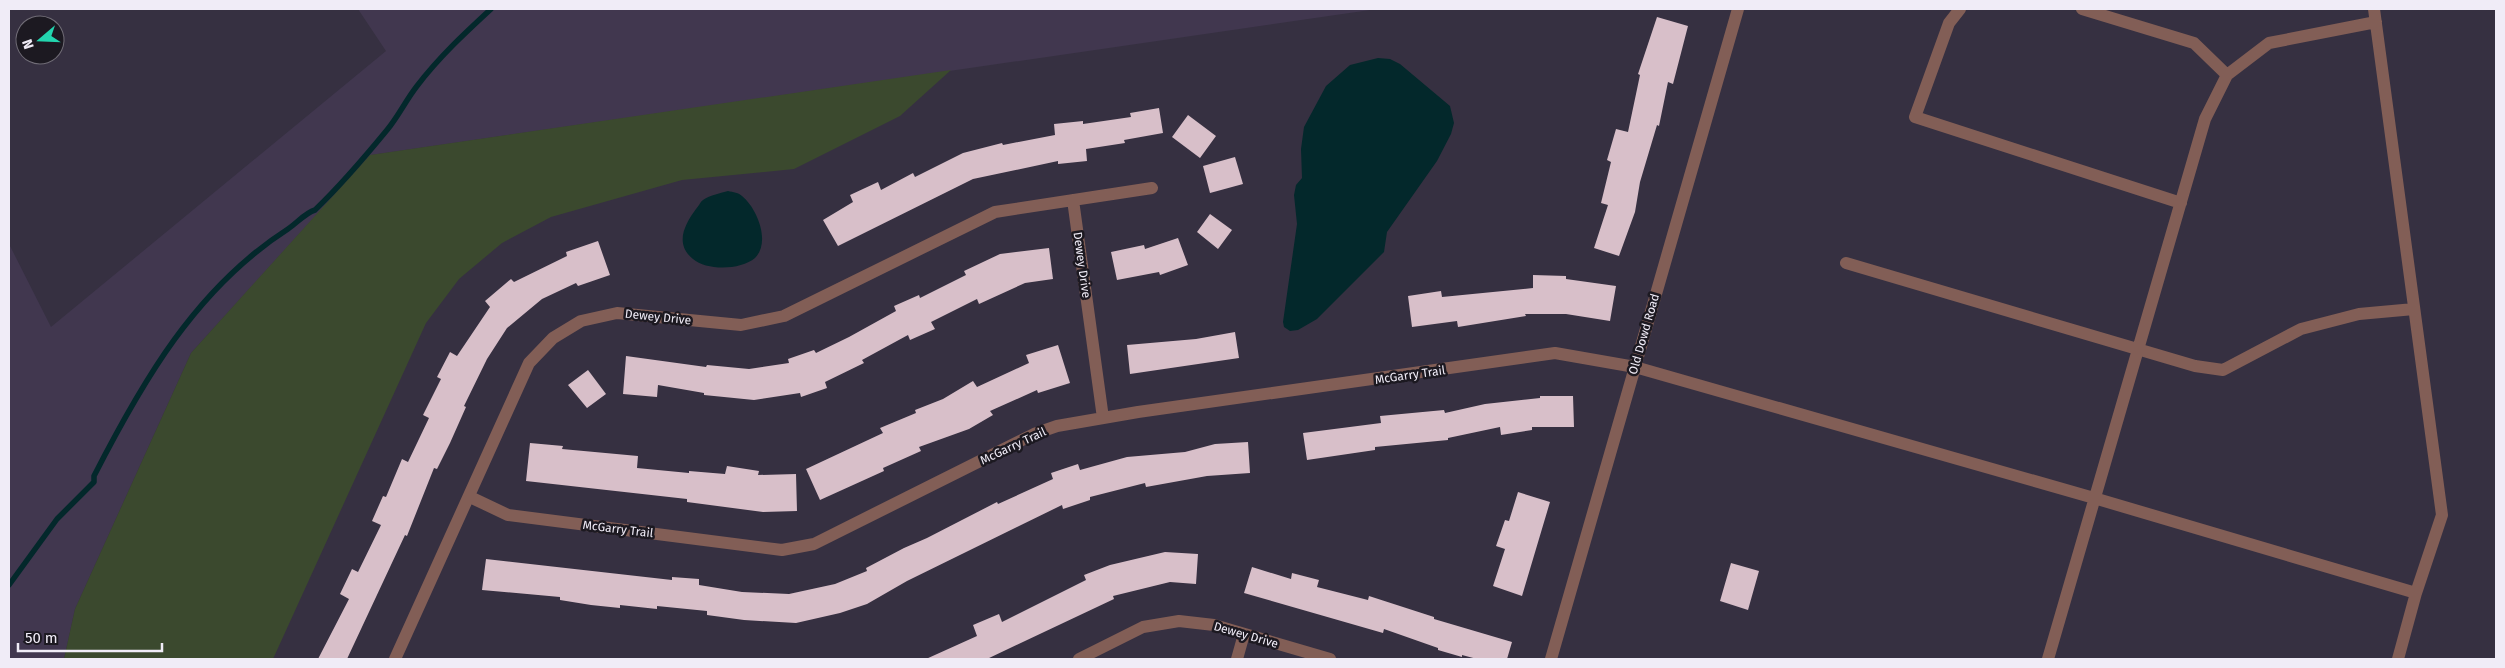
<svg xmlns="http://www.w3.org/2000/svg" width="2505" height="668" font-family="'Fira Sans',sans-serif">
	<style>
		.built { fill: #41374f }
		.green { fill: #3b492e }
		.water { fill: #03282b }
		.lines { fill: none; stroke-linecap: round; stroke-linejoin: round }
		.stream { stroke: #03282b; stroke-width: 5.5 }
		.building { fill: #d8bfc9 }
		.minor { stroke: #825e56; stroke-width: 12 }
		.labels { text-anchor: middle; stroke-width: 5; stroke-linejoin: round; paint-order: stroke }
		.street-label { font-size: 12px; fill: #f0ecf7; stroke: #1c1921 }
	</style>
	<rect width="100%" height="100%" fill="#363041"/>
	<path class="built" d="M358 9H1377L371 155 191 353 75 609 64 659H9V244L51 327 386 51Z"/>
	<path class="green" d="M951 70 900 116 794 169 682 180 551 217 502 243 459 279 426 323 273 659H64L75 609 191 353 370 155Z"/>
	<path class="water" d="M1378 58 1390 59 1400 64 1450 106 1454 123 1451 134 1437 161 1387 232 1384 252 1317 319 1298 330 1290 331 1284 327 1283 322 1297 224 1294 195 1296 185 1302 178 1301 149 1304 127 1326 86 1350 65Z
		M728 191C733 192 739 193 742 196 757 208 771 242 755 258 741 270 707 271 693 259 674 244 685 224 696 209 699 206 700 202 703 200 710 195 721 193 728 191Z"/>
	<g class="lines">
		<path class="stream" d="M9 585 57 519 94 482V476C142 382 196 288 288 229 297 223 305 213 315 210 341 185 364 158 387 130 398 117 406 100 417 86 439 57 465 33 491 9"/>
	</g>
	<path class="building" d="M1657 17 1688 26 1673 84 1668 82 1659 126 1657 125 1640 182 1635 212 1619 256 1594 248 1608 205 1601 203 1611 162 1607 160 1616 129 1628 132 1640 75 1638 74Z
		M1159 108 1163 133 1124 140 1125 143 1086 149 1087 161 1058 164V161L973 179 838 246 823 220 853 202 850 195 878 182 881 190 913 173 915 177 963 153 1002 143 1003 145 1055 135 1054 124 1083 121V124L1131 117 1130 113Z
		M1188 115 1216 136 1200 158 1172 137Z
		M1235 157 1243 184 1210 193 1203 166Z
		M1210 214 1232 230 1218 249 1197 232Z
		M1178 238 1188 265 1160 275 1159 272 1117 280 1111 252 1144 245 1145 249Z
		M598 241 610 275 578 286 576 283 542 299 507 328 487 359 464 406 466 407 450 443 437 469 434 468 407 536 405 535 347 659H318L349 599 340 594 352 569 358 572 381 525 372 521 383 496 386 497 402 459 408 462 429 418 423 415 441 379 437 377 450 352 457 356 490 307 485 301 511 279 514 282 567 256 566 252Z
		M1049 248 1053 279 1025 283 979 304 977 299 931 322 935 329 910 340 908 335 862 360 864 363 825 382 827 388 801 397 800 393 754 400 704 395V393L658 385 657 397 623 394 626 356 706 367 707 365 749 369 789 363 788 359 814 350 816 353 849 337 896 311 894 306 919 295 920 298 966 275 964 271 1000 254Z
		M1533 275 1566 276V279L1616 286 1610 321 1566 314H1525L1526 316 1458 327 1457 321 1412 327 1408 296 1441 291 1442 297 1533 288Z
		M1235 332 1239 358 1130 374 1127 345 1196 339Z
		M1058 345 1070 383 1038 393 1037 390 990 411 993 415 969 429 919 447 921 451 883 468 884 471 820 500 806 469 883 433 880 428 916 413 915 410 943 399 973 381 977 387 1029 363 1026 355Z
		M588 370 606 394 587 408 568 385Z
		M1540 396H1573L1574 427H1532V430L1501 435 1500 427 1448 438V440L1375 447V450L1307 460 1303 433 1381 423 1380 416 1444 410 1445 413 1485 404 1540 398Z
		M1248 442 1250 473 1207 476 1146 487 1145 483 1090 497V500L1063 509 1062 505 907 581 867 604 840 613 796 623 744 620 707 615V611L657 606V609L620 605V608L591 605 560 600V597L482 590 486 559 672 580V577L699 579V585L742 592 789 594 835 584 867 571 866 568 904 548 927 538 997 502 998 504 1053 479 1051 473 1078 464 1080 470 1127 457 1185 452 1215 444Z
		M530 443 563 446 562 449 638 456 637 468 689 473V471L725 474 727 466 759 471 758 475 796 474 797 511 763 512 687 502V499L526 481Z
		M1518 492 1550 502 1522 596 1493 586 1505 549 1496 546 1505 520 1509 521Z
		M1165 552 1198 554 1196 584 1170 582 1113 596 1114 599 987 659H926L977 636 973 625 999 614 1002 622 1086 580 1084 575 1110 565Z
		M1731 563 1759 571 1748 610 1720 601Z
		M1252 567 1291 579 1292 573 1319 580 1317 587 1368 600 1369 596 1434 617V619L1512 642 1507 659H1477L1462 655V657L1438 650V648L1384 629 1383 633 1244 593Z"/>
	<g class="lines">
		<path class="minor" d="M1960 9 1949 23 1915 117 2181 203
			M2082 9 2194 43 2227 75
			M1073 200 1103 418
			M1846 263 2195 366 2223 370 2301 329 2359 314 2414 309
			M470 497 508 515 782 550 814 544 1034 434 1057 426 1138 412 1555 353 1635 367 2094 498 2416 593 2442 515 2374 9
			M395 659 529 363 553 338 581 321 617 313 741 325 784 316 995 212 1152 188
			M1079 659 1143 627 1179 621 1214 625 1330 659
			M1237 659 1244 634
			M1551 659 1738 9
			M2048 659 2205 119 2227 75 2269 43 2376 22
			M2398 659 2416 593"/>
	</g>
	<g class="labels">
		<g class="street-label">
			<text transform="translate(1082 265) rotate(82)" y="4">Dewey Drive</text>
			<text transform="translate(658 317) rotate(6)" y="4">Dewey Drive</text>
			<text transform="translate(1644 334) rotate(-74)" y="4">Old Dowd Road</text>
			<text transform="translate(1410 375) rotate(-8)" y="4">McGarry Trail</text>
			<text transform="translate(1013 446) rotate(-25)" y="4">McGarry Trail</text>
			<text transform="translate(618 529) rotate(7)" y="4">McGarry Trail</text>
			<text transform="translate(1246 635) rotate(16)" y="4">Dewey Drive</text>
		</g>
	</g>
	<rect width="2505" height="668" fill="none" stroke="#f0ecf7" stroke-width="20"/>
	<g transform="translate(40 40) rotate(251)"><circle r="24" fill="#1c1921" stroke="#716d77"/>
	<path d="M0-4L9 19L0 12L-9 19Z" fill="#23d5af"/>
	<text y="-8" font-size="14" font-weight="bold" text-anchor="middle" fill="#f0ecf7">N</text>
	</g>
	<path d="M18 643v8h144v-8" fill="none" stroke="#f0ecf7" stroke-width="2.5"/>
	<text x="25" y="643" font-size="15" fill="#f0ecf7" stroke="#1c1921" stroke-width="4" paint-order="stroke">50 m</text>
</svg>
